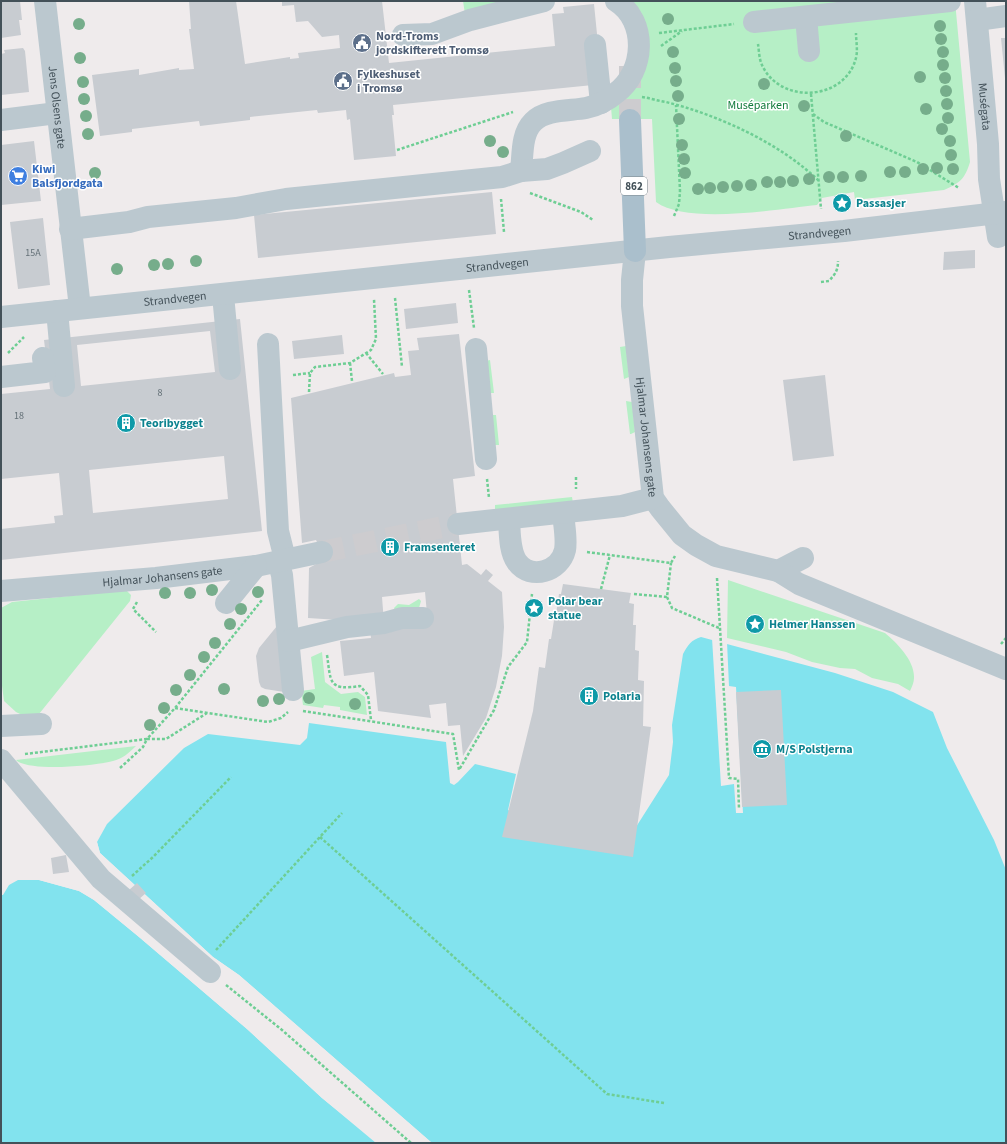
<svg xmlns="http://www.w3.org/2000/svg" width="1007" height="1144" font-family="'Source Sans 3',sans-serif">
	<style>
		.green { fill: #b6efc6 }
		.water { fill: #82e3ee }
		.pier { fill: #efebec }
		.building { fill: #c8ccd1; fill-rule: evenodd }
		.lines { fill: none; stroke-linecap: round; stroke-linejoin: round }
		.minor-tunnel { stroke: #cdcccf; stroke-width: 22; stroke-dasharray: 22 11; stroke-linecap: butt }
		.major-tunnel { stroke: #cdcccf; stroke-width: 22; stroke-dasharray: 22 11; stroke-linecap: butt }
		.path { stroke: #6ece94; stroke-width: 2.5; stroke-dasharray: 3 2; stroke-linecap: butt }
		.minor { stroke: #bbc8cf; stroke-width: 22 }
		.major { stroke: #aabfcc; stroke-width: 22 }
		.tree { fill: #76ad8b }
		.labels { text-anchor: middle; stroke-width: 3; stroke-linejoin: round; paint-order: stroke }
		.number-label { font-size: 10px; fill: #647077 }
		.shield { fill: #fff; stroke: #7b858b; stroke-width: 1 }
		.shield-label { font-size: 11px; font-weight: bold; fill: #435159 }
		.service-label { font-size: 12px; font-weight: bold; fill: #4e5e75; stroke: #fff; text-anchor: start }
		.park-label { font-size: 12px; fill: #137b3c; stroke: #fff }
		.street-label { font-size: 12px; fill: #435159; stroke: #fff }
		.shop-label { font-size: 12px; font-weight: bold; fill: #366cbe; stroke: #fff; text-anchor: start }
		.culture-label { font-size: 12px; font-weight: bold; fill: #0d838f; stroke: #fff; text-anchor: start }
	</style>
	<rect width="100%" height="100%" fill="#efebec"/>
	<path class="green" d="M463 1H524L465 14Z
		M626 1H955L970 162C965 179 960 183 944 190L855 200 854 192 822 198 817 205C778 209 687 225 656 202L652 119H612L611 107 635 83Z
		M626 346 629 377 624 379 620 347Z
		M490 360 494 393H490L486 361Z
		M626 401 632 402 635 432 631 434H630Z
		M492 415H496L499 445H493Z
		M572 497 573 503 495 511V505Z
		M728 580 885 633C897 643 915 661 914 678 914 682 912 687 910 691L898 684 872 678 855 669 840 668 812 662 786 652 727 638Z
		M126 590 131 595 130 601 39 714 22 715 16 712 4 701 1 678V608L12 602Z
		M419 599 421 601 419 608 395 611 394 608 398 604 409 605Z
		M322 652 325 682 341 694 358 692 365 697 367 715 340 710V707L324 705 323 708 303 705 301 691 315 689 311 657Z
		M136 746C129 753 122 759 113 761 95 766 28 772 16 760Z"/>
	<path class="water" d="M701 637 835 673 893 692 933 712 947 748 994 840 1006 870V1143H432L239 975 213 957 100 853 97 842 107 824 184 748 208 734 300 745 307 738 309 723 446 742 450 783 454 785 458 782 475 764 516 774 508 810 510 811 636 827 669 775 673 742 672 725 683 654C688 645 691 640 701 637Z
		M18 880H39L79 891 94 900 139 937 247 1029 322 1098 376 1143H1V895H3L9 885Z"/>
	<path class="pier" d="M712 638 727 642 729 686 736 687 743 813H736L734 784 721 786Z
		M97 842 100 853 213 957 239 975 432 1143H429L238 977 211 958 98 854 95 843Z
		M42 879 80 889 95 898 141 935 378 1143 322 1098 247 1029 139 937 94 900 79 891 39 880Z"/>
	<path class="building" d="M1 1H20L22 20H19L21 35 1 38Z
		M189 1H236L245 64 290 57V59L299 58 298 53 340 48 339 35 322 37 308 21 296 22 294 5 282 6V1H382L389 63 555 46 552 14 564 13 563 7 594 4 598 44 593 85 393 105 394 115H392L396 156 354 160 350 119 347 120 346 110 318 113 317 110 250 117V120L200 126 199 121 132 129V132L100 136 92 75 139 69V75L179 68V70L194 69 189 29H191Z
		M1001 38H1006V78H1005Z
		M23 48 25 51 29 92 1 95V54L5 53 4 50Z
		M34 141 41 201 1 205V145Z
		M492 192 496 234 258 258 254 215Z
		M43 218 50 285 18 289 10 222Z
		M975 250V268L943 270 944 252Z
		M456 303 458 323 406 329 404 309Z
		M240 319 262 531 1 560V529L55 523 54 516 63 515 59 473 1 479V394L50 389 44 340ZM210 331 215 372 81 386 77 345ZM224 456 228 499 93 513 89 470Z
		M459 334 475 476 453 479 462 565 467 564 481 575 486 569 493 575 488 581 502 592 504 627 502 656 496 687 486 718 463 756 460 725 448 726 446 703 429 705 431 718 378 711 374 672 344 676 340 641 371 638 370 630 428 625 425 592 382 597 384 623 308 618 309 568 325 559 316 540 302 543 291 398 394 373 395 377 411 375 408 351 419 350 417 338Z
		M342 335 344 354 294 359 292 341Z
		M825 375 834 456 793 461 783 380Z
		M563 584 631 593 629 603 634 604 633 625H636L635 650 639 651 638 680 644 681 643 726 651 727 633 857 502 837 533 711 539 667 545 668 549 639H551L555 614H556L559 594H561Z
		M277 626 284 692 265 689 261 687 259 682 256 656 259 648Z
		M781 690 787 805 742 807 736 692Z
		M66 855 69 872 53 874 51 858Z
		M137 883 146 893 138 900 129 890Z"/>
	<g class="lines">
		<path class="minor-tunnel" d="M322 552 458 524"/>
		<path class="major-tunnel" d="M630 66V120"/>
		<path class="path" d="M659 33 734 24
			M758 44C759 50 759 59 762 65 780 105 845 101 856 58 858 50 856 41 856 33
			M661 46 682 31
			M811 94 821 209
			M642 97C650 98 658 101 666 102 718 115 780 143 819 181
			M813 114 824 122 917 162 959 188
			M397 150 513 112
			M530 193 581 212 593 220
			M501 199 504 232
			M674 216 679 204 680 191 676 105
			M821 282 829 281C835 274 838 271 838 261
			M469 290 474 328
			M395 298 402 367
			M8 353 24 337
			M366 353 383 374
			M350 363 352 381
			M293 375 310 373
			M309 392 310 373 315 367 350 363 371 350 376 339 374 299
			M576 477V489
			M487 479 489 498
			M587 552 671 563 675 556
			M717 578 729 778 738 779 739 809
			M601 589 610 555
			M634 594 667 597 671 563
			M667 597 672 608 719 628
			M137 602 133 609 156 632
			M1001 644 1006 638
			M327 655C331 682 328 691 360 686L368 695 371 720
			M175 708 268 722 281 718 288 712
			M303 711 453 734 459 770 494 710 508 667 527 642 532 594
			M25 754 147 739 175 708 262 600
			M120 768 143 747 147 739H166L207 713
			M320 837 607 1094 664 1103
			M132 876 153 857 231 777
			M216 950 342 813
			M226 985 282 1030 411 1143"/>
		<g class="minor">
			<path id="s1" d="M45 1 80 308"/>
			<path id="s2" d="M975 1 988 144 989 179 998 237"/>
			<path d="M806 17 809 51"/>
			<path d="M977 20 1006 16"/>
			<path d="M754 22 950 1"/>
			<path d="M403 35 432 34 470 20 544 1"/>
			<path d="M595 45 601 103"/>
			<path d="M1 120 57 113"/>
			<path d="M521 171C523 155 521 134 533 122 545 109 570 111 586 108 596 106 608 100 616 93 645 72 648 21 616 1"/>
			<path d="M70 229 129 222 148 217 236 208 286 199 502 177 521 171 547 169 563 163 590 151"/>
			<path id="s3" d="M635 251 632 280V306L653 498 660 508 682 535 696 545 716 556 778 571 803 558"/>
			<path d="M223 295 230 369"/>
			<path d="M57 311 64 386"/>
			<path id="s4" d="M1 317 669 247 844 231 1006 212"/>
			<path d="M268 344 278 531 285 559"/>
			<path d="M476 349 486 459"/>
			<path d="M1 377 45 372 43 358"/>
			<path d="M509 520C510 532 509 551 517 562 531 581 560 571 565 550 567 539 564 525 563 513"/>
			<path d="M458 524 622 506 653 498"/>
			<path d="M278 561 282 575 293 690"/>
			<path d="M778 571 799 584 1006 669"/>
			<path id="s5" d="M1 591 156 578 256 566 322 552"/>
			<path d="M226 603 256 566"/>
			<path d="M289 641 347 627 384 623 402 618H423"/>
			<path d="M1 726 41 724"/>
			<path d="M1 760 101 879 210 972"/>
		</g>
		<path class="major" d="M630 120 635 251"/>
	</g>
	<g class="tree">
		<circle cx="668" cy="19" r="6"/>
		<circle cx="79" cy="24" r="6"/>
		<circle cx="940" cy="26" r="6"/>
		<circle cx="941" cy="39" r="6"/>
		<circle cx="673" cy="52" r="6"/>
		<circle cx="943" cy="52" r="6"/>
		<circle cx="80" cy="58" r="6"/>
		<circle cx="943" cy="65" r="6"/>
		<circle cx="675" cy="68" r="6"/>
		<circle cx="920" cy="77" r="6"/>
		<circle cx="945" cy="78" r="6"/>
		<circle cx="676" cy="81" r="6"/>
		<circle cx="83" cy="82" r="6"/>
		<circle cx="764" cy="84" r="6"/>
		<circle cx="946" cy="91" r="6"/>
		<circle cx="678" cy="96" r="6"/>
		<circle cx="84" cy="99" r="6"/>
		<circle cx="947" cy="104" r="6"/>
		<circle cx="804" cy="106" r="6"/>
		<circle cx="926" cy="109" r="6"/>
		<circle cx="86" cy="116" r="6"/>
		<circle cx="948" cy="118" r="6"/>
		<circle cx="679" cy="119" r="6"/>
		<circle cx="942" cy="129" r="6"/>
		<circle cx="88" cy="134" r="6"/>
		<circle cx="846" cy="136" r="6"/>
		<circle cx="490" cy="141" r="6"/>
		<circle cx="950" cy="141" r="6"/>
		<circle cx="682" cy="145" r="6"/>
		<circle cx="503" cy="152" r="6"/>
		<circle cx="951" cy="155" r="6"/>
		<circle cx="684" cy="159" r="6"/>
		<circle cx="937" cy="168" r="6"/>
		<circle cx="923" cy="169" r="6"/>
		<circle cx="953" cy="169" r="6"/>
		<circle cx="890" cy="172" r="6"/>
		<circle cx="905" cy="172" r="6"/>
		<circle cx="95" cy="173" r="6"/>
		<circle cx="685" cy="173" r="6"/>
		<circle cx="861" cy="176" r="6"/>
		<circle cx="829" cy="177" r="6"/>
		<circle cx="843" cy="177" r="6"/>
		<circle cx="809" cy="179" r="6"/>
		<circle cx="793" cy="181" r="6"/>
		<circle cx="767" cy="182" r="6"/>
		<circle cx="780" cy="182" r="6"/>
		<circle cx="751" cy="185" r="6"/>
		<circle cx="737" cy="186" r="6"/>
		<circle cx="723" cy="187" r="6"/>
		<circle cx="710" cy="188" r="6"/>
		<circle cx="698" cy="189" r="6"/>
		<circle cx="196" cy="261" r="6"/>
		<circle cx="168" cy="264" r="6"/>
		<circle cx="154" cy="265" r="6"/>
		<circle cx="117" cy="269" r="6"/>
		<circle cx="212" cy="590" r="6"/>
		<circle cx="258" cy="592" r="6"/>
		<circle cx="165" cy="593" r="6"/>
		<circle cx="190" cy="593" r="6"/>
		<circle cx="241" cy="609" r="6"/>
		<circle cx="230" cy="624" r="6"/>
		<circle cx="215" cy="643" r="6"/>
		<circle cx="204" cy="657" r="6"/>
		<circle cx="190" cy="675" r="6"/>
		<circle cx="224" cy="689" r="6"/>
		<circle cx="176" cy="690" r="6"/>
		<circle cx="309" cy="698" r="6"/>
		<circle cx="279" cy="699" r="6"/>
		<circle cx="263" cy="701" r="6"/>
		<circle cx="355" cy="704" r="6"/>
		<circle cx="164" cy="708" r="6"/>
		<circle cx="150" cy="725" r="6"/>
	</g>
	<defs>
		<g id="civic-disc" transform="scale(1)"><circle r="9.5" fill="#5c6f8a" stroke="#fff"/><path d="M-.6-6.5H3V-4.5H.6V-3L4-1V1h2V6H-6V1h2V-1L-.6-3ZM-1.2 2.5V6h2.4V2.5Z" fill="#fff"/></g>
		<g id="supermarket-disc" transform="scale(1)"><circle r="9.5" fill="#3f7fe0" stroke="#fff"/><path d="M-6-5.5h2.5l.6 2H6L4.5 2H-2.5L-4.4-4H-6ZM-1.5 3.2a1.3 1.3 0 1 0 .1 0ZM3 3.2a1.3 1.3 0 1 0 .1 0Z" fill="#fff"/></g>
		<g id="sight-disc" transform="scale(1)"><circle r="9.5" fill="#0f9aa8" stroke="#fff"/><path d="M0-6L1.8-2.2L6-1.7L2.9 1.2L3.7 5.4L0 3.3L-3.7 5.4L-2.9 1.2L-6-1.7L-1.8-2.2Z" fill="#fff"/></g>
		<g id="building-disc" transform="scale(1)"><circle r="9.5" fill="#0f9aa8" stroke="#fff"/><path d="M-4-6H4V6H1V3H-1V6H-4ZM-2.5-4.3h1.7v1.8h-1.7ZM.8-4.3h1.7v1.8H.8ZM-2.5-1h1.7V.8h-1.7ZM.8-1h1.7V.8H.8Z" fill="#fff"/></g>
		<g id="museum-disc" transform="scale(1)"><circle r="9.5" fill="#0f9aa8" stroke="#fff"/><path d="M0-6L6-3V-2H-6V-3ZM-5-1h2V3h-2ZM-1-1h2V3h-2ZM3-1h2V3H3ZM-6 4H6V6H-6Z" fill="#fff"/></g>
	</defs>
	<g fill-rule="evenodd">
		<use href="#civic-disc" x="362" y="43"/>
		<use href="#civic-disc" x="343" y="81"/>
		<use href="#supermarket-disc" x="18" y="176"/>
		<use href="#sight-disc" x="842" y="203"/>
		<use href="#building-disc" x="126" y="423"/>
		<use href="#building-disc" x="390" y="547"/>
		<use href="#sight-disc" x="534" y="608"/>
		<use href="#sight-disc" x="755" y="624"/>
		<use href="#building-disc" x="589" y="696"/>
		<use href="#museum-disc" x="762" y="749"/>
	</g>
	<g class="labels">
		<g class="number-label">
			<text x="33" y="256">15A</text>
			<text x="160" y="396">8</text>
			<text x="19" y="419">18</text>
		</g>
		<rect class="shield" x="621" y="177" width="26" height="18" rx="3"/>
		<g class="shield-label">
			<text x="634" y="190">862</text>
		</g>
		<g class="service-label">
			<text x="376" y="40">Nord-Troms<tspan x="376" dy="14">jordskifterett Tromsø</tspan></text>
			<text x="357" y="78">Fylkeshuset<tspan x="357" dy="14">i Tromsø</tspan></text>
		</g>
		<g class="park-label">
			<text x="758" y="109">Muséparken</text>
		</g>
		<g class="street-label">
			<text dy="4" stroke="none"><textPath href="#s1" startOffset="107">Jens Olsens gate</textPath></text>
			<text dy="4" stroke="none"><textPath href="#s2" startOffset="106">Muségata</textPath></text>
			<text dy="4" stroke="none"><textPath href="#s4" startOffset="823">Strandvegen</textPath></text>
			<text dy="4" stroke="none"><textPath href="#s4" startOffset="499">Strandvegen</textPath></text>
			<text dy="4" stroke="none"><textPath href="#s4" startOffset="175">Strandvegen</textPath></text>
			<text dy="4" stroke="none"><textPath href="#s3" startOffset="187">Hjalmar Johansens gate</textPath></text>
			<text dy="4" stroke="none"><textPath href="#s5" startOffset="162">Hjalmar Johansens gate</textPath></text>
		</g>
		<g class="shop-label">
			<text x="32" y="173">Kiwi<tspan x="32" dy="14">Balsfjordgata</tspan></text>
		</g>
		<g class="culture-label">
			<text x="856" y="207">Passasjer</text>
			<text x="140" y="427">Teoribygget</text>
			<text x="404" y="551">Framsenteret</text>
			<text x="548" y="605">Polar bear<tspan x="548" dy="14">statue</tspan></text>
			<text x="769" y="628">Helmer Hanssen</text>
			<text x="603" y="700">Polaria</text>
			<text x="776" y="753">M/S Polstjerna</text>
		</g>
	</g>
	<rect width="1007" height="1144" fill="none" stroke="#435159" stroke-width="4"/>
</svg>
